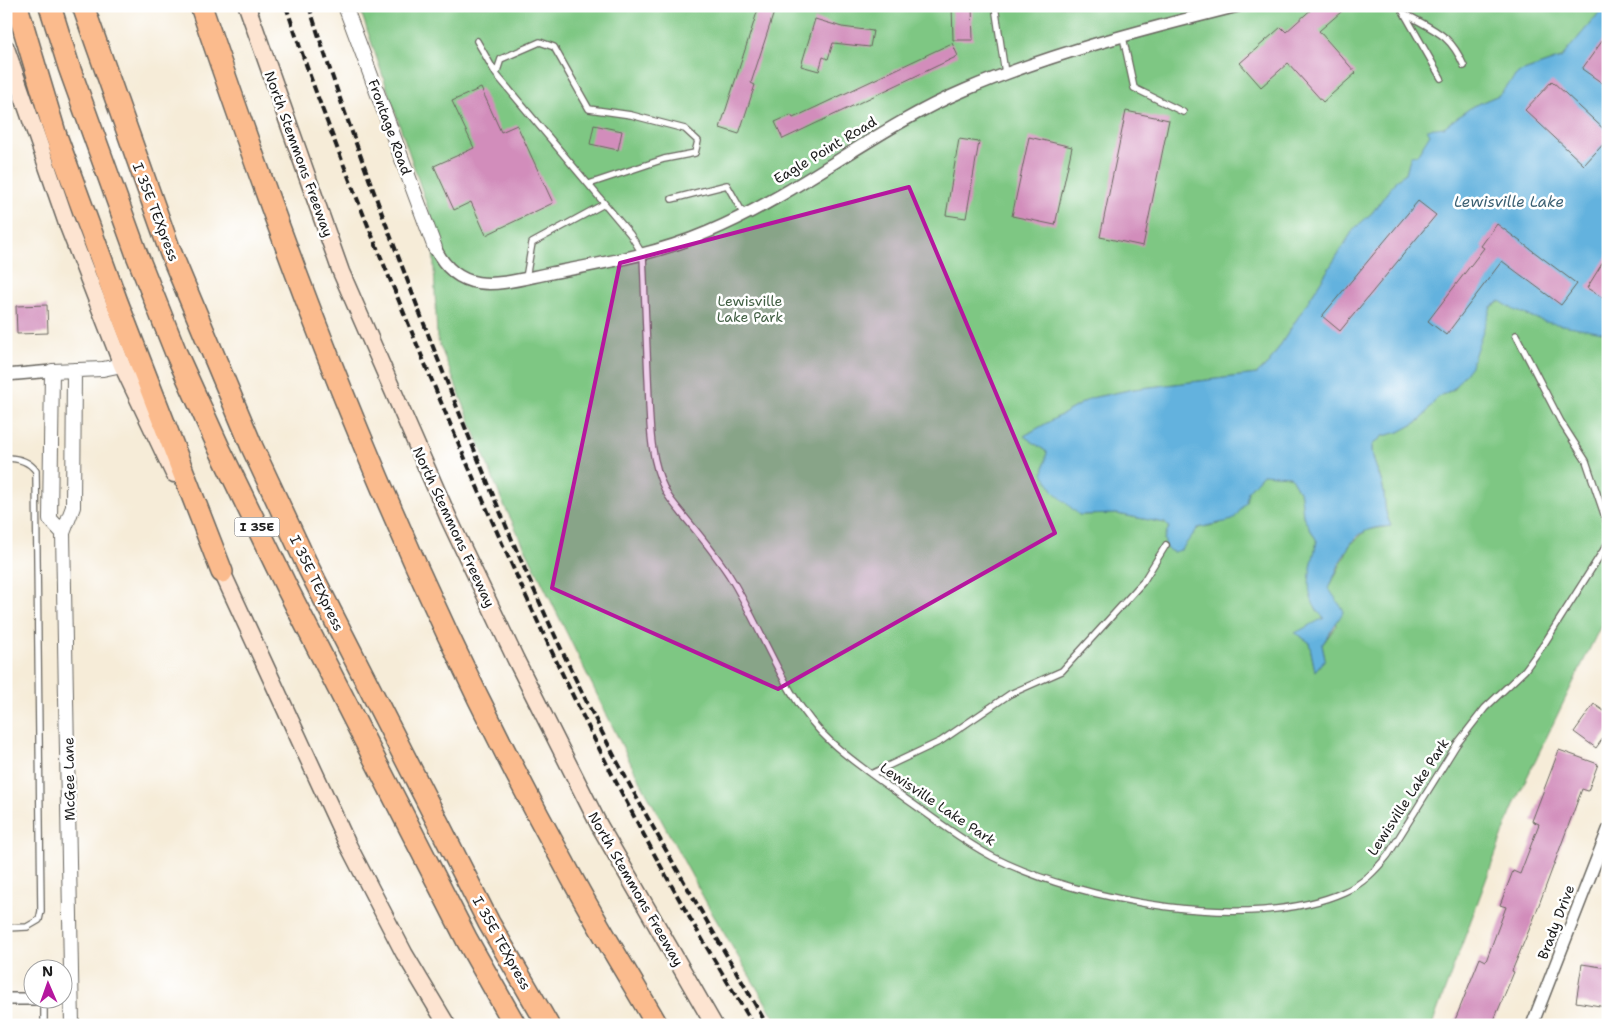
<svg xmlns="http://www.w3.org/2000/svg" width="1614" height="1031" font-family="'Shantell Sans',sans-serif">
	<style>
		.green { fill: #7ec783; stroke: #4d7250 }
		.water { fill: #63b2de; stroke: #40677d }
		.building { fill: #d28dbb }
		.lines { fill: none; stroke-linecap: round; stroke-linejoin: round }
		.service-casing { stroke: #68655e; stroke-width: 8 }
		.minor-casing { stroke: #68655e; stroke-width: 14 }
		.tertiary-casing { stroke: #68655e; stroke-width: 16 }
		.secondary-casing { stroke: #68655e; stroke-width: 19 }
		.motorway-casing { stroke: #68655e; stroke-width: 24 }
		.service { stroke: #fff; stroke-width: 5.5 }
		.minor { stroke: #fff; stroke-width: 11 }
		.tertiary { stroke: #fff; stroke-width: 14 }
		.secondary { stroke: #fde4d1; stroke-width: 16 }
		.motorway { stroke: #fbbb8d; stroke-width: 21 }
		.rail { stroke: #1c1c1c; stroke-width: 4; stroke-dasharray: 8 4; stroke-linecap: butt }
		.marked { fill: #b5179e; fill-opacity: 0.2; stroke: #b5179e; stroke-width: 4; stroke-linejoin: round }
		.labels { text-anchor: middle; stroke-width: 5; stroke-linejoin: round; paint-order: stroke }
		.shield { fill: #fff; stroke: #606060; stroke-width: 1 }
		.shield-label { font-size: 12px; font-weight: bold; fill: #1c1c1c }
		.street-label { font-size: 14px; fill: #1c1c1c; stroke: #fff }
		.park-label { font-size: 14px; fill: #436045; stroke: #fff }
		.water-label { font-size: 15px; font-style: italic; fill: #3c6073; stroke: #fff }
	</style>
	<rect width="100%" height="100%" fill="#fff"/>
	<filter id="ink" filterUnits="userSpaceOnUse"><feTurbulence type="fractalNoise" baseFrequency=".02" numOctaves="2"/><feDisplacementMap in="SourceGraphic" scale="10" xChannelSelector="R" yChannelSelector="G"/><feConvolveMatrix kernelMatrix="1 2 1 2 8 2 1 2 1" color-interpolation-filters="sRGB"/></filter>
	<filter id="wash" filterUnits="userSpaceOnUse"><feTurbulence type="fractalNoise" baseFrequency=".0096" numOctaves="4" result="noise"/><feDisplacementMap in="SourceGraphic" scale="20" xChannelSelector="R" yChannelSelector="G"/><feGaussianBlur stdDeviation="1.12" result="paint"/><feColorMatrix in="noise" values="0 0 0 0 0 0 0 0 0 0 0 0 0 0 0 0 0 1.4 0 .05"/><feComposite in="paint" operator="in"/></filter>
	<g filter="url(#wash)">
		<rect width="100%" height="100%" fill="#f6ecd8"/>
		<path class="green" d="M359 6H1605L1561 58 1518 73 1499 95 1473 106 1444 127 1427 130 1431 134 1417 155H1411L1406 173 1397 179 1372 213 1354 229 1269 363 1257 374 1134 389 1091 398 1024 436 1047 452 1079 515 1117 514 1165 523 1169 527 1164 539 1167 549 1181 550 1198 528 1219 524 1246 502 1248 491 1263 474 1290 476 1301 495 1303 516 1317 541C1312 565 1304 600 1325 618L1309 642 1315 671 1325 659 1322 645 1337 625 1329 588 1350 545 1367 530 1391 526C1383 508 1386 504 1383 487 1380 473 1371 461 1372 445L1383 436 1399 432 1421 420 1437 398 1454 389 1491 307 1501 301C1539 328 1569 320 1608 333V611L1515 802 1432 1025H779L712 913 632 766 502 501 437 338 432 220Z"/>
		<path class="water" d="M1605 6H1608V333L1545 322 1514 310 1500 301 1491 307 1471 366 1453 389 1437 398 1421 420 1399 432 1383 436 1372 445C1371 461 1380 473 1383 488 1386 504 1383 509 1391 526 1384 527 1375 527 1368 530 1347 538 1337 570 1329 589L1344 611 1322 645 1325 659 1315 671 1309 642 1295 633 1324 618C1300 596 1311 569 1317 541L1303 516 1301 495 1290 476 1263 474 1248 491 1246 502 1233 520 1198 528 1181 550 1173 552 1167 549 1164 539 1169 527 1165 523 1117 514 1079 515 1054 492 1043 473 1047 452 1024 436 1091 398 1134 389 1257 374 1269 363 1354 229 1372 213 1397 179 1406 173 1411 155H1417L1430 134 1427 129 1444 127 1473 106 1499 95 1518 73 1561 58Z"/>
		<g id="blocks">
			<path class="building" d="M759 6H776L751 83 755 85 739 134 720 128Z
				M952 6H972L973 40H953Z
				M1315 6H1348L1319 31 1356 73 1323 102 1288 63 1261 87 1240 63 1281 27 1286 32Z
				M815 19 842 27 873 31 870 47 833 43 828 59 823 57 819 71 801 66Z
				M1608 33V87L1582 69Z
				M952 43 958 56 783 139 775 122 791 115 793 118Z
				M1552 81 1608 133V139L1584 165 1525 110Z
				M481 88 501 132 517 125 553 203 486 235 471 202 454 210 434 166 474 148 452 101Z
				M1126 111 1169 120 1143 246 1100 237Z
				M594 125 622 131 618 150 590 144Z
				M1029 137 1072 147 1055 225 1012 216Z
				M959 139 979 142 966 218 946 215Z
				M1418 201 1436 215 1340 331 1322 316Z
				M1497 224 1577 284 1561 305 1502 261 1446 335 1428 321 1484 248 1481 246Z
				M1608 254V301L1587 288Z
				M47 305 48 333 17 334 16 306Z
				M1594 704 1608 714V731L1596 748 1574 732Z
				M1559 750 1598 764 1588 791 1582 789 1534 918 1512 971 1514 972 1492 1025H1453L1480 958 1486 961 1506 907 1500 905 1513 871 1520 874 1539 824 1532 821Z
				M1582 964 1608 968 1606 1007 1576 1002Z"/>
		</g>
	</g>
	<g filter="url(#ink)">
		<use href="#blocks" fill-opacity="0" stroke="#68655e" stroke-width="1"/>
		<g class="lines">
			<g class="service-casing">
				<path id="service" d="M995 6 1005 73
					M1400 6 1441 78
					M1404 13C1433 30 1450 33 1464 66
					M1123 37 1134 88 1183 112
					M477 41 496 74
					M589 184 664 159 695 153 698 141 685 129 631 115 589 109 554 47 540 42 501 59 496 74 630 234 643 255C645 296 646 337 648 377 650 415 648 457 666 492 670 500 677 507 683 515 699 534 715 554 729 575 764 631 782 697 832 743 855 764 881 781 906 799 935 819 962 841 993 857 1081 902 1252 933 1344 892 1363 884 1376 870 1388 855L1457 744 1485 708 1525 670 1544 644 1608 543
					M672 199 727 185 744 215
					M526 278 532 243 604 204
					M1516 335 1561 422 1586 461 1608 526
					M6 458C18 458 29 461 36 471L41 911 39 920 27 927 6 928
					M871 774 941 741 1010 694 1062 671 1143 582 1166 545
					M44 999V1025"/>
			</g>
			<g class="minor-casing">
				<path id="minor" d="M435 248C461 300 505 282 551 273 604 263 657 254 708 232 799 194 875 128 965 90 1052 53 1146 29 1238 6
					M6 375 52 371
					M6 999H72
					M1532 1025 1608 830"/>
			</g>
			<g class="tertiary-casing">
				<path id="tertiary" d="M345 6 435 248
					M63 533 50 519 52 371 103 369 122 365
					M72 1025 63 533 73 507 74 370"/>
			</g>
			<g class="secondary-casing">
				<path id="secondary" d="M247 6 341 272 449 519 516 660 599 825 714 1025
					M6 48 66 221 122 365 174 474
					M217 561 347 843 404 953 447 1025"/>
			</g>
			<g class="motorway-casing">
				<path id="motorway" d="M17 6 55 133 117 302 222 572
					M50 6 69 67 137 255 176 353 219 448 288 590 467 940 515 1025
					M83 6 170 251 252 447 309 569 489 923 548 1025
					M201 6C250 150 301 293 359 433 420 581 490 729 567 869 595 922 627 973 657 1025"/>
			</g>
			<use href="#service" class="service"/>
			<use href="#minor" class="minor"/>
			<use href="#tertiary" class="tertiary"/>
			<use href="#secondary" class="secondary"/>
			<use href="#motorway" class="motorway"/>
			<path class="rail" d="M286 6C326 128 376 245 425 364 520 592 622 815 754 1025
				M309 6C344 116 385 222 426 329 486 482 549 635 627 780 672 863 720 943 767 1025"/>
		</g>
	</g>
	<path class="marked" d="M909 187 1055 533 778 689 552 588 620 263Z"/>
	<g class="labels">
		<rect class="shield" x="234.5" y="517.5" width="45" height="19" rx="4"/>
		<g class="shield-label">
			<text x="257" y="531">I 35E</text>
		</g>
		<g class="street-label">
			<text transform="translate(390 127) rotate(70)" y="5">Frontage Road</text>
			<text transform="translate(825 150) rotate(-31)" y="5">Eagle Point Road</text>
			<text transform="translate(299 154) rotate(70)" y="5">North Stemmons Freeway</text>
			<text transform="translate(156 212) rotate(69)" y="5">I 35E TEXpress</text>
			<text transform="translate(454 527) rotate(65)" y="5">North Stemmons Freeway</text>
			<text transform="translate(317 583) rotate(64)" y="5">I 35E TEXpress</text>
			<text transform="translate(69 779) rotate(-91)" y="5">McGee Lane</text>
			<text transform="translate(1408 797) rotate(-57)" y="5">Lewisville Lake Park</text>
			<text transform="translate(938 804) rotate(34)" y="5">Lewisville Lake Park</text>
			<text transform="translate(636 889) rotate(60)" y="5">North Stemmons Freeway</text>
			<text transform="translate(1556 922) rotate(-69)" y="5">Brady Drive</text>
			<text transform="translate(502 943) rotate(61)" y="5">I 35E TEXpress</text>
		</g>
		<g class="park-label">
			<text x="750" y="306">Lewisville<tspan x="750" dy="16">Lake Park</tspan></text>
		</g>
		<g class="water-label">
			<text x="1509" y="207">Lewisville Lake</text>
		</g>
	</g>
	<rect width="1614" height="1031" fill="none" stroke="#fff" stroke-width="25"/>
	<g transform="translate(48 984) rotate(358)"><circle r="24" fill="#ffffff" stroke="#a4a4a4"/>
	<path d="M0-4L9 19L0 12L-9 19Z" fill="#b5179e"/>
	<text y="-8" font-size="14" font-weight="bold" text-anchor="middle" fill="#1c1c1c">N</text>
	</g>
</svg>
